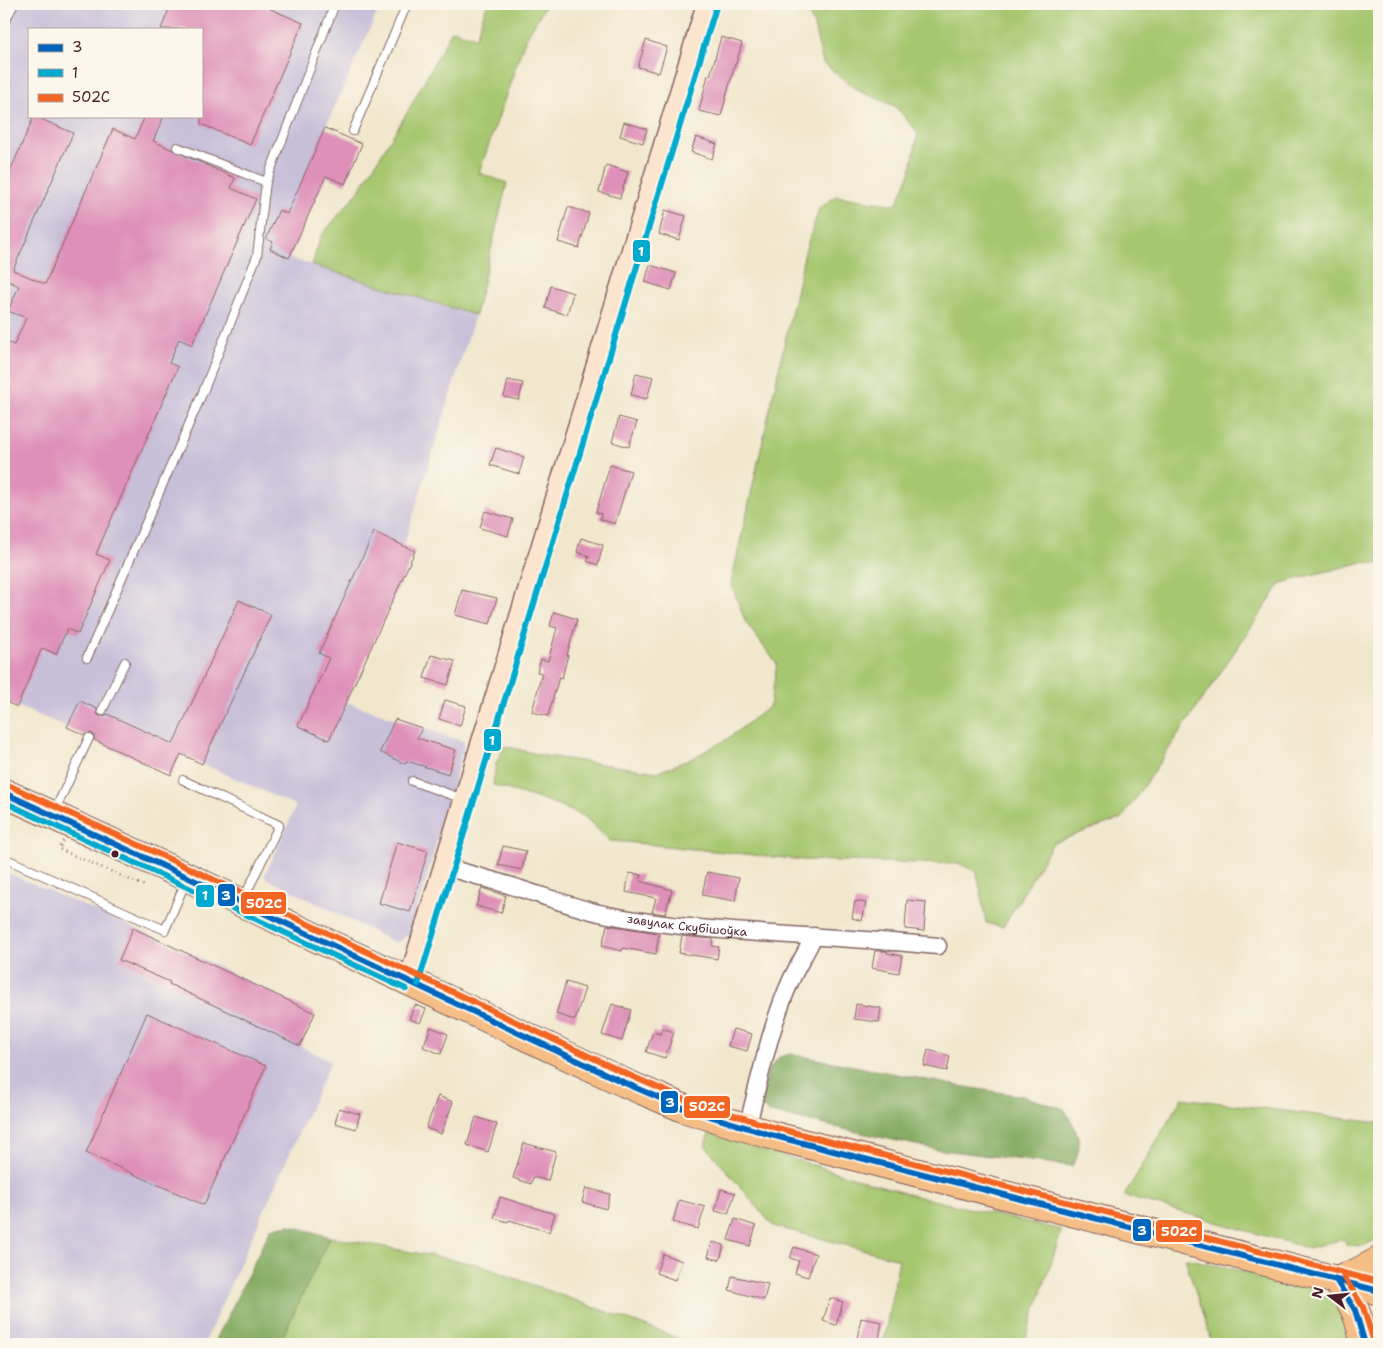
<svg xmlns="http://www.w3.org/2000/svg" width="1383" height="1348" font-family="'Shantell Sans',sans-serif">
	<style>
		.industrial { fill: #c8bfd8; fill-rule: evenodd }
		.green { fill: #a6c76f; stroke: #78734d }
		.forest { fill: #84ac62; stroke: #676646 }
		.building { fill: #de90b8 }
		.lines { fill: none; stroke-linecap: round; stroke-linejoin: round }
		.lane-casing { stroke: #846564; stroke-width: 10 }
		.street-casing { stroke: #846564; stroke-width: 19 }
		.secondary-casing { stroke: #846564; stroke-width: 25 }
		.highway-casing { stroke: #846564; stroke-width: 30 }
		.path { stroke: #846564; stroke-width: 2.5; stroke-dasharray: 1 4; stroke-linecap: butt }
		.lane { stroke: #fff; stroke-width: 8 }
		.street { stroke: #fff; stroke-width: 16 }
		.secondary { stroke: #fbe5cf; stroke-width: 22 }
		.highway { stroke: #f6be87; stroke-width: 28 }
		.bus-1-casing { stroke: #fbf7ec; stroke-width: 10 }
		.bus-2-casing { stroke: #fbf7ec; stroke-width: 10 }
		.bus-3-casing { stroke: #fbf7ec; stroke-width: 10 }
		.bus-1 { stroke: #0065bd; stroke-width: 6 }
		.bus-2 { stroke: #00a9ce; stroke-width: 6 }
		.bus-3 { stroke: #f26522; stroke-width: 6 }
		.bus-dot { fill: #4a1f2b; stroke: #fbf7ec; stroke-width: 2 }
		.labels { text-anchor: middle; stroke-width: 4; stroke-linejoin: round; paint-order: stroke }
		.street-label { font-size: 12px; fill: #4a1f2b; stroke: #fbf7ec }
		.line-badge { stroke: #fbf7ec; stroke-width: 2 }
		.badge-label { font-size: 14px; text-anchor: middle; font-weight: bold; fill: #fff }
	</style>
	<rect width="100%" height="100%" fill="#fbf7ec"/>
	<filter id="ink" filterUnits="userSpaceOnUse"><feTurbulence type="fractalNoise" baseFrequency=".02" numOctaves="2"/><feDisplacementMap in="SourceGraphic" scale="10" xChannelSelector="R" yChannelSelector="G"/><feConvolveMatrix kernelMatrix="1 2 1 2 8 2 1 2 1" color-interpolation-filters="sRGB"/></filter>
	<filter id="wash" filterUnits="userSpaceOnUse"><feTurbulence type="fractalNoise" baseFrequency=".0096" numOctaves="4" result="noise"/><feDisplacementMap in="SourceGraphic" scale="20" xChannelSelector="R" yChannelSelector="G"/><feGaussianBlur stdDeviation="1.12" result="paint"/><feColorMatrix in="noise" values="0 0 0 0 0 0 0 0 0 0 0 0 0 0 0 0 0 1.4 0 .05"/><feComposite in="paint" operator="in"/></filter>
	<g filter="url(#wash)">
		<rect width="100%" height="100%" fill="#f1e7cd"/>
		<path class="industrial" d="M4 4H381L325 128 362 144 345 184 326 176 289 258 475 315 404 545 415 551 346 702 465 742 411 933 396 943 264 877 296 806 181 754 171 775 67 727 4 701ZM29 29H201V116H29Z
			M4 871 167 942 315 1013 300 1046 331 1061 204 1344H4Z"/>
		<path class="green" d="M487 4H546L525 40 479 173 507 183 475 315 312 265 321 236 358 192 408 111 452 30 476 37Z
			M803 4H1379V564L1363 562 1281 583 1122 818 1053 843 1003 927 986 923 977 872 960 864 803 860 625 842 610 841 585 817 553 803 493 785 496 764 504 746 545 756 658 772 693 758 727 739 770 706 777 664 746 623 731 583 805 252 819 209 836 196 896 205 910 173 918 133 895 106 859 91 823 63 813 22Z
			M1182 1098 1379 1123V1238L1363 1246 1347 1245 1344 1239 1308 1248 1124 1196Z
			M709 1133 911 1195 1062 1230 1024 1344H883L899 1259 773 1226 705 1145Z
			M330 1237 476 1264 694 1344H279Z
			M1185 1258 1320 1289 1345 1315 1348 1344H1212Z"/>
		<path class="forest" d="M791 1054 959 1086 1023 1096 1064 1109C1076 1129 1086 1144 1072 1166L934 1149 771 1113 761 1107 768 1070 779 1057Z
			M289 1225 330 1237 279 1344H214L271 1228Z"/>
		<g id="blocks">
			<path class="building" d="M171 4H259L303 23 250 145 201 124V29H161Z
				M721 37 742 43 736 64H735L721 116 699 111 708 75 710 76Z
				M646 40 667 47 659 73 638 67Z
				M34 116 73 133 13 270 45 284 113 129 135 139 145 116H164L153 141 235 178 231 188 256 199 192 345 179 339 169 363 178 367 96 554 110 560 78 634 67 629 56 654 42 648 17 707 4 701V341L14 345 26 318 8 311 19 286 8 281 4 291V185Z
				M624 122 647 129 643 143 620 136Z
				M325 128 362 144 345 184 326 176 289 258 270 249 273 242 266 239 279 210 287 214Z
				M696 137 717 144 712 159 691 152Z
				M606 165 628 172 620 198 599 192Z
				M568 207 589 213 579 248 558 242Z
				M665 210 686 216 679 240 659 234Z
				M650 265 676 273 671 290 645 282Z
				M551 286 573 293 567 315 545 308Z
				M636 373 653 377 647 399 631 395Z
				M508 380 523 383 519 400 504 397Z
				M619 417 637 422 629 447 612 442Z
				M496 448 524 457 519 474 490 465Z
				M610 465 631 471 615 524 600 519 601 514 596 512Z
				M485 511 513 519 508 536 480 528Z
				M374 532 415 551 329 740 298 726 329 658 319 653Z
				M581 538 603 545 598 565 587 561 589 556 577 552Z
				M462 590 497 598 490 624 455 615Z
				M239 600 271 615 202 764 181 754 171 775 94 740V735L91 733 84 735 67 727 80 701 97 709V714L100 716H105L107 714 173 744Z
				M554 612 577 619 567 655H568L562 678 559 677 548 716 532 712 542 673 537 672 541 659 548 661 557 628 550 626Z
				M431 655 455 661 448 685 424 678Z
				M445 700 466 706 460 726 439 719Z
				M395 719 422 728 417 738 456 750 448 774 407 761 405 764 380 752Z
				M397 842 428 851 410 912 379 903Z
				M503 846 526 851 522 870 498 865Z
				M707 872 739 878 735 901 702 895Z
				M629 873 642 875 640 881 672 890 665 914 652 912 656 898 626 892Z
				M482 888 506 896 501 913 476 906Z
				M907 900 926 902 924 931 905 929Z
				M855 901 866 903 862 921 852 918Z
				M607 925 659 933 656 954 623 948 622 951 602 946Z
				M133 928 315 1013 300 1046 169 984 170 982 119 960Z
				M682 936 713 939 712 946 719 947 717 959 679 953Z
				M875 951H887V953L902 956 899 973 872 968Z
				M566 982 585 988 575 1020 556 1014Z
				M612 1004 631 1010 622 1041 602 1035Z
				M856 1004 881 1008 879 1022 854 1019Z
				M415 1005 426 1009 420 1023 409 1019Z
				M147 1013 266 1066 204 1205 86 1153Z
				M431 1027 448 1034 441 1054 423 1047Z
				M662 1028 674 1032 665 1058 646 1052 653 1032 660 1034Z
				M733 1029 752 1034 747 1051 728 1046Z
				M928 1050 950 1056 947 1071 924 1066Z
				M438 1096 453 1102 441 1134 426 1128Z
				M339 1108 360 1114 356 1129 335 1123Z
				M476 1117 497 1124 488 1152 467 1145Z
				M524 1143 556 1152 548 1181 533 1177 531 1184 513 1178Z
				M586 1188 610 1194 606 1209 582 1202Z
				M721 1189 735 1193 728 1214 715 1211Z
				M500 1197 555 1214 549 1232 509 1220 508 1222 494 1218Z
				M679 1200 705 1207 698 1229 673 1222Z
				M735 1219 756 1226 750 1246 728 1240Z
				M712 1242 724 1245 720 1260 708 1257Z
				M794 1247 816 1254 808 1277 795 1273 799 1261 790 1258Z
				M663 1254 682 1261 675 1280 656 1273Z
				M732 1276 768 1284 764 1300 729 1290Z
				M830 1298 843 1302 836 1325 823 1321Z
				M861 1318 882 1322 878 1344H856Z"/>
		</g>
	</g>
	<g filter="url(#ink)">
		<use href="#blocks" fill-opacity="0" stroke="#846564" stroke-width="1"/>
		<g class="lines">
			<g class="lane-casing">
				<path id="lane" d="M4 23 14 4
					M353 131 407 4
					M177 147 266 182 335 4
					M87 658 203 392 257 256 266 182
					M102 711 125 662
					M183 780 279 825 244 898
					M412 781 463 799
					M55 810 89 738
					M4 858 165 930 186 881"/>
			</g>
			<g class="street-casing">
				<g id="street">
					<path id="s1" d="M445 867C470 874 496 881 521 889 550 898 578 909 608 915 716 936 828 934 938 946"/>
					<path d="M747 1128C760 1078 770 1027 791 980 798 965 807 951 814 936"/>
				</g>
			</g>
			<g class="secondary-casing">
				<path id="secondary" d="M410 981 708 4"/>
			</g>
			<g class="highway-casing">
				<path id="highway" d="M4 793 187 877 625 1083 683 1108 771 1135 1379 1291
					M1336 1280C1354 1304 1359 1315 1365 1344
					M1336 1280 1356 1273 1379 1261"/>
			</g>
			<path class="path" d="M4 764 7 766 4 772
				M63 841 59 849 147 887"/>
			<use href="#lane" class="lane"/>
			<use href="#street" class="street"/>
			<use href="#secondary" class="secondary"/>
			<use href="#highway" class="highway"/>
			<g class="bus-1-casing">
				<path id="bus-1" d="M4 793 187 877 625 1083 683 1108 771 1135 1379 1291
					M1336 1280 1355 1310 1365 1344"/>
			</g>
			<g class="bus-2-casing">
				<path id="bus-2" d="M4 802 406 989
					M418 984 716 7"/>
			</g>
			<g class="bus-3-casing">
				<path id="bus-3" d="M8 785 191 869 629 1075 686 1100 773 1127 1379 1282
					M1343 1275 1363 1307 1374 1342"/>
			</g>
			<use href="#bus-1" class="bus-1"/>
			<use href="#bus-2" class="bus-2"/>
			<use href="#bus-3" class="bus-3"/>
		</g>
	</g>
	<circle class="bus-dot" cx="115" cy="854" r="4.5"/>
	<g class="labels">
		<g class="street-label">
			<text dy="4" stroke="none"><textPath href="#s1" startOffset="250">завулак Скубішоўка</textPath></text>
		</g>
	</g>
	<g class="line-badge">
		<rect x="632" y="239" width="19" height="24" rx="5" fill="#00a9ce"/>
		<rect x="483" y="728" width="19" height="24" rx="5" fill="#00a9ce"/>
		<rect x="217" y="883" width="19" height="24" rx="5" fill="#0065bd"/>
		<rect x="195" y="884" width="20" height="24" rx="5" fill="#00a9ce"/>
		<rect x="240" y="891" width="47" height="24" rx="5" fill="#f26522"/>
		<rect x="660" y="1090" width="19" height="24" rx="5" fill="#0065bd"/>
		<rect x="683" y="1095" width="48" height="24" rx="5" fill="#f26522"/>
		<rect x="1132" y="1218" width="20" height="24" rx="5" fill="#0065bd"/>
		<rect x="1155" y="1219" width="48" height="24" rx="5" fill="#f26522"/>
	</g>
	<g class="badge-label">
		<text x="641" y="256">1</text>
		<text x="492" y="745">1</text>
		<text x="226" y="900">3</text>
		<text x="205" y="900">1</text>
		<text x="264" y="908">502С</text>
		<text x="670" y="1107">3</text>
		<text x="707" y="1111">502С</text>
		<text x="1142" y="1235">3</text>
		<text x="1179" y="1236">502С</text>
	</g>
	<rect width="1383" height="1348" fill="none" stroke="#fbf7ec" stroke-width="20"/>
	<rect x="28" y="28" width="175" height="90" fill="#fbf7ec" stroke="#b4a19f"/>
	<rect x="38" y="44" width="25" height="8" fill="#0065bd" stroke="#b4a19f"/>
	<text x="72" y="52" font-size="15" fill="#4a1f2b">3</text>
	<rect x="38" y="69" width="25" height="8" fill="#00a9ce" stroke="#b4a19f"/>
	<text x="72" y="78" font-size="15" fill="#4a1f2b">1</text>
	<rect x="38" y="94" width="25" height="8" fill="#f26522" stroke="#b4a19f"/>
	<text x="72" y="102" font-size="15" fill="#4a1f2b">502С</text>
	<g transform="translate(1330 1296) rotate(286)" stroke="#fbf7ec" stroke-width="4" paint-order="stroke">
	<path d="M0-4L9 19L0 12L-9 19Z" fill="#4a1f2b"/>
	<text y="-8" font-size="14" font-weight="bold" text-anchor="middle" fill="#4a1f2b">N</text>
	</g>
</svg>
